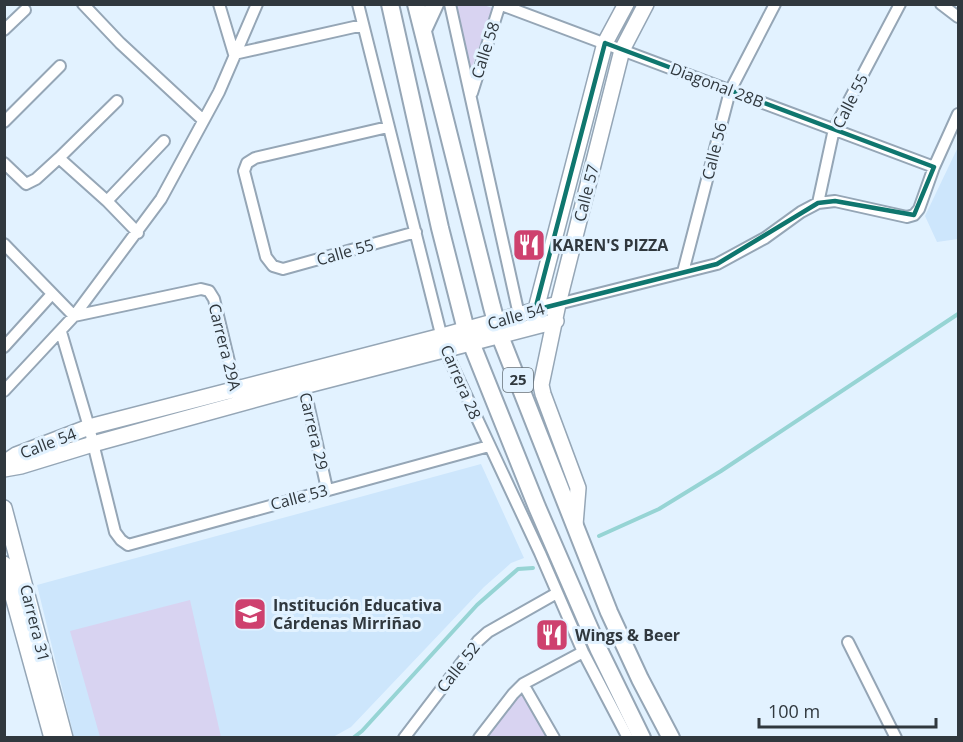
<svg xmlns="http://www.w3.org/2000/svg" width="963" height="742" font-family="'Open Sans',sans-serif">
	<style>
		.built { fill: #cde6fc }
		.green { fill: #d8d3f1 }
		.lines { fill: none; stroke-linecap: round; stroke-linejoin: round }
		.stream { stroke: #96d4d4; stroke-width: 4 }
		.street-casing { stroke: #95a6b6; stroke-width: 14 }
		.secondary-casing { stroke: #95a6b6; stroke-width: 18 }
		.primary-casing { stroke: #95a6b6; stroke-width: 20 }
		.street { stroke: #fff; stroke-width: 10 }
		.secondary { stroke: #fff; stroke-width: 15 }
		.primary { stroke: #fff; stroke-width: 16 }
		.marked { fill: none; stroke: #0f766e; stroke-width: 4.5; stroke-linejoin: round }
		.labels { text-anchor: middle; stroke-width: 6; stroke-linejoin: round; paint-order: stroke }
		.shield { fill: #e2f2ff; stroke: #657078; stroke-width: 1.5 }
		.shield-label { font-size: 15px; font-weight: bold; fill: #30383e }
		.street-label { font-size: 16px; fill: #30383e; stroke: #e2f2ff }
		.poi-label { font-size: 16px; font-weight: bold; fill: #30383e; stroke: #e2f2ff; text-anchor: start }
	</style>
	<rect width="100%" height="100%" fill="#e2f2ff"/>
	<path class="built" d="M958 147V239L937 242 925 216Z
		M481 464 524 558 511 563 484 587 351 727 333 737H74L37 585Z"/>
	<path class="green" d="M457 5H483L493 8 469 76Z
		M190 600 221 737H100L70 631Z
		M523 684 554 738H481Z"/>
	<g class="lines">
		<path class="stream" d="M599 536 659 509 721 471 958 314
			M353 738 362 731 477 605 518 569 533 568"/>
		<g class="street-casing">
			<path id="street" d="M83 4 120 43 203 120
				M219 4 234 54 363 25
				M358 4 445 350 540 553 583 652 628 738
				M450 4 519 315
				M499 4 934 167
				M941 4 958 17
				M4 30 25 10
				M472 93 500 4
				M4 122 60 66
				M388 127 255 158 247 163 244 171 266 257 273 266 283 269 416 232
				M59 158 117 101
				M4 163 26 184 36 179 59 158 107 201 138 233
				M107 201 164 141
				M818 203 834 129 900 4
				M4 244 74 316 201 289 209 291 214 299 237 395
				M683 272 730 91 775 4
				M558 304 717 264 765 238 801 212 818 203 835 201 907 217 914 215 919 209 934 167 958 114
				M61 332 89 427 115 532 121 540 128 545 489 446
				M4 347 52 294
				M303 381 327 489
				M4 391 74 316 161 199 219 92 257 4
				M848 642 896 738
				M523 684 554 738
				M404 738 478 641 488 632 557 593
				M479 738 513 694 523 684 583 652"/>
		</g>
		<g class="secondary-casing">
			<path id="secondary" d="M534 317 605 43 626 4
				M4 463 16 455 89 427 442 336 558 304
				M4 469 21 466 93 444 304 386 556 321
				M4 508 65 738
				M575 525 578 488 543 394 541 385 558 304 622 50 646 4
				M4 564 52 738"/>
		</g>
		<g class="primary-casing">
			<path id="primary" d="M390 4 440 228 466 330 537 507 599 650 642 738
				M416 4 492 307 500 336 609 612 640 679 671 738
				M423 30 435 4"/>
		</g>
		<use href="#street" class="street"/>
		<use href="#secondary" class="secondary"/>
		<use href="#primary" class="primary"/>
	</g>
	<path class="marked" d="M605 43 934 167 914 215 835 201 818 203 717 264 535 310Z"/>
	<defs>
		<g id="restaurant-square" transform="scale(1.725)"><rect x="-9" y="-9" width="18" height="18" rx="4" fill="#ce416e" stroke="#e2f2ff"/><path d="M-5-6h1v4h1v-4h1v4h1v-4h1v5L-1.5 .5V6h-2V.5L-5-1ZM5-6V6H3V1.5H1.5Q1.5-4 5-6Z" fill="#fff"/></g>
		<g id="school-square" transform="scale(1.725)"><rect x="-9" y="-9" width="18" height="18" rx="4" fill="#ce416e" stroke="#e2f2ff"/><path d="M0-5L7-2L0 1L-7-2ZM-4 1L0 2.5L4 1V4Q0 6-4 4Z" fill="#fff"/></g>
	</defs>
	<g fill-rule="evenodd">
		<use href="#restaurant-square" x="529" y="245"/>
		<use href="#school-square" x="250" y="614"/>
		<use href="#restaurant-square" x="552" y="635"/>
	</g>
	<g class="labels">
		<rect class="shield" x="503" y="368" width="30" height="24" rx="4.5"/>
		<g class="shield-label">
			<text x="518" y="385">25</text>
		</g>
		<g class="street-label">
			<text transform="translate(485 50) rotate(-72)" y="6">Calle 58</text>
			<text transform="translate(717 85) rotate(21)" y="6">Diagonal 28B</text>
			<text transform="translate(850 101) rotate(-63)" y="6">Calle 55</text>
			<text transform="translate(714 151) rotate(-76)" y="6">Calle 56</text>
			<text transform="translate(586 193) rotate(-76)" y="6">Calle 57</text>
			<text transform="translate(345 252) rotate(-16)" y="6">Calle 55</text>
			<text transform="translate(516 316) rotate(-16)" y="6">Calle 54</text>
			<text transform="translate(225 347) rotate(76)" y="6">Carrera 29A</text>
			<text transform="translate(461 382) rotate(67)" y="6">Carrera 28</text>
			<text transform="translate(314 431) rotate(77)" y="6">Carrera 29</text>
			<text transform="translate(48 443) rotate(-21)" y="6">Calle 54</text>
			<text transform="translate(299 497) rotate(-15)" y="6">Calle 53</text>
			<text transform="translate(35 623) rotate(76)" y="6">Carrera 31</text>
			<text transform="translate(458 667) rotate(-52)" y="6">Calle 52</text>
		</g>
		<g class="poi-label">
			<text x="552" y="251">KAREN'S PIZZA</text>
			<text x="273" y="611">Institución Educativa<tspan x="273" dy="18">Cárdenas Mirriñao</tspan></text>
			<text x="575" y="641">Wings &amp; Beer</text>
		</g>
	</g>
	<rect width="963" height="742" fill="none" stroke="#30383e" stroke-width="12"/>
	<path d="M759 718v9h177v-9" fill="none" stroke="#30383e" stroke-width="3"/>
	<text x="768" y="718" font-size="18" fill="#30383e" stroke="#e2f2ff" stroke-width="4.5" paint-order="stroke">100 m</text>
</svg>
